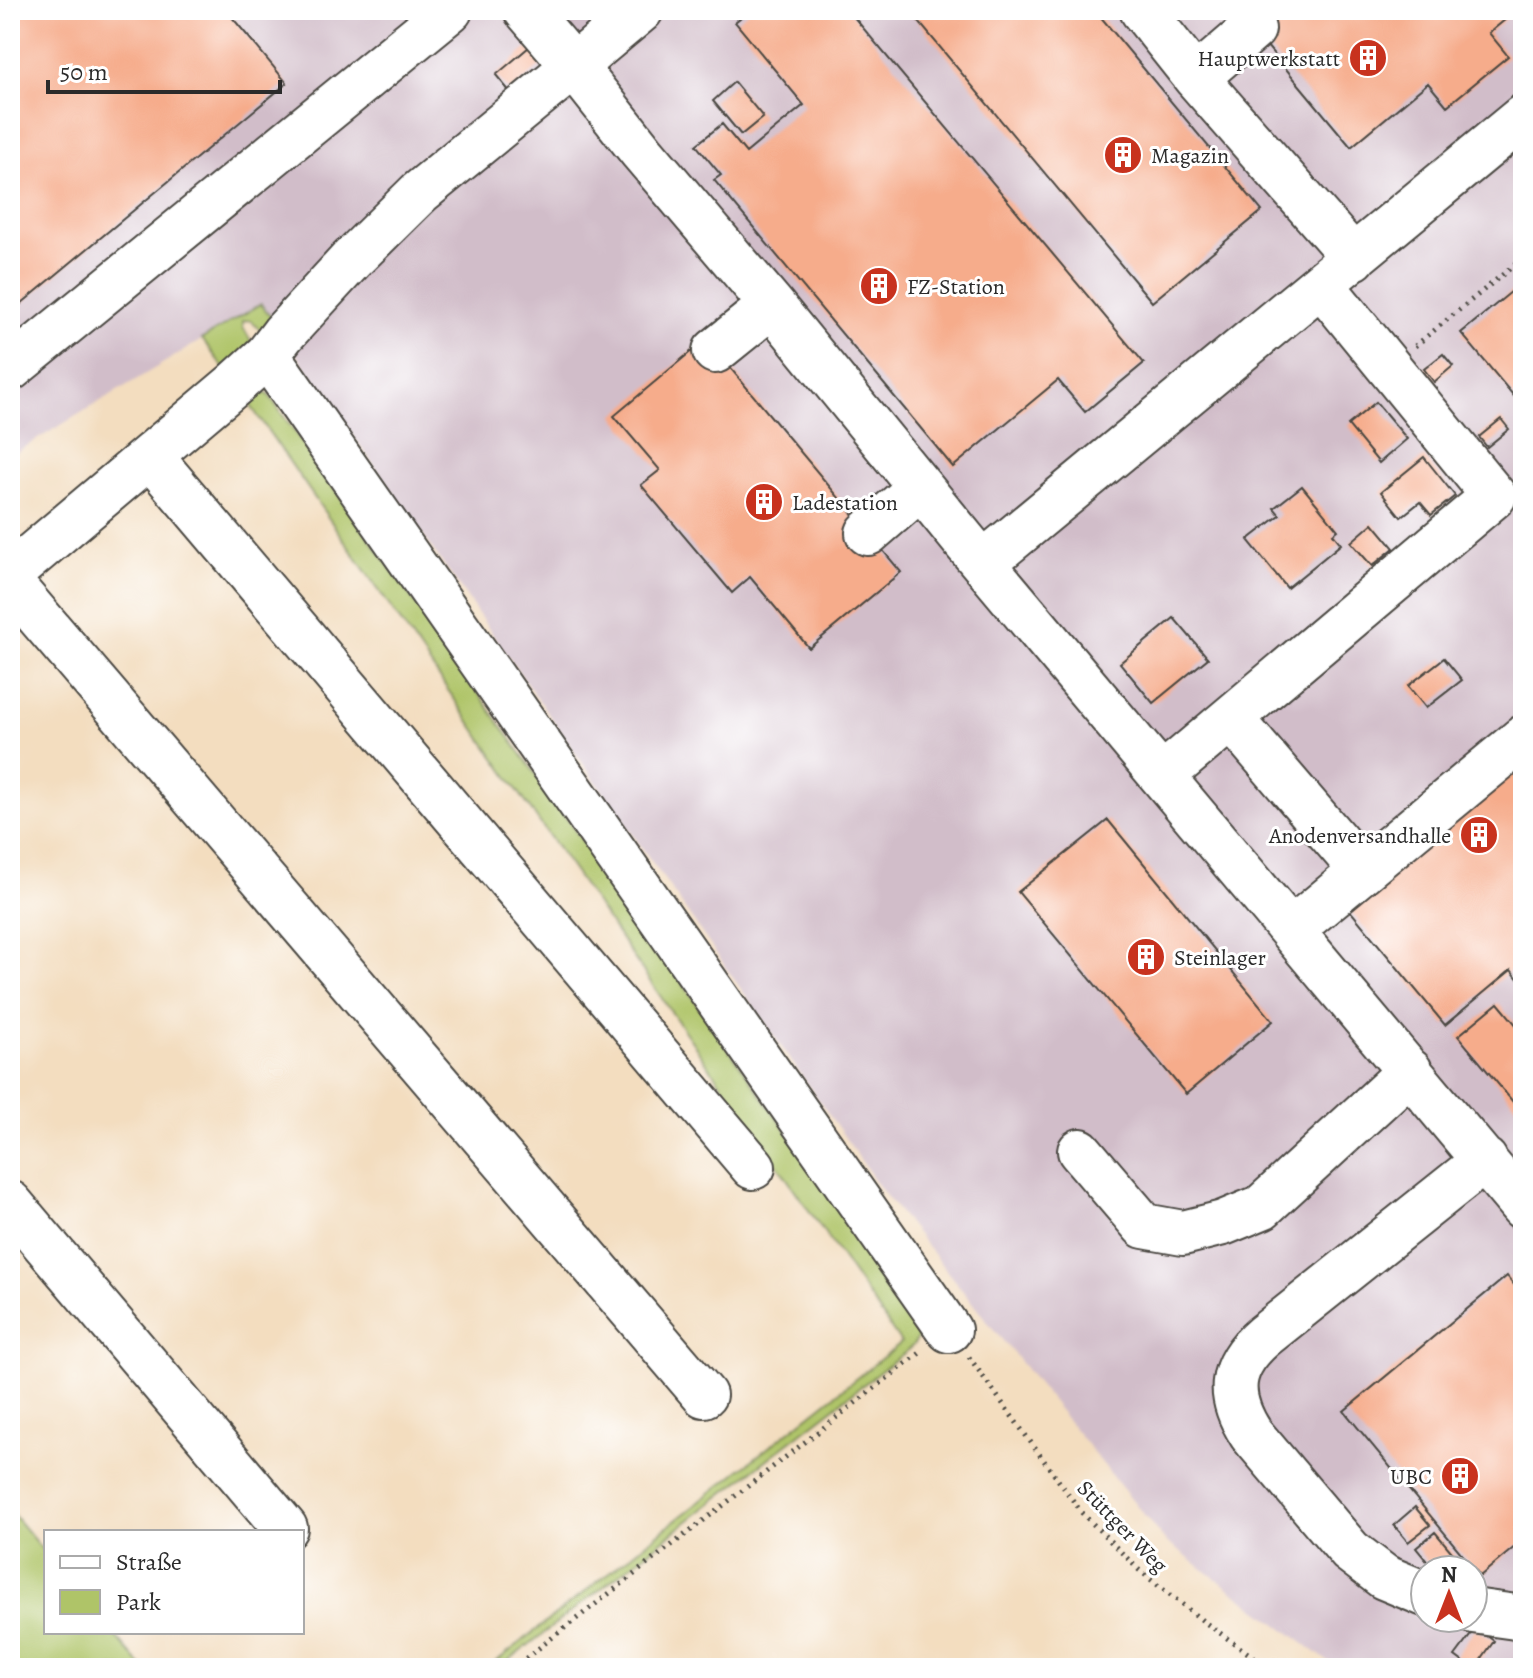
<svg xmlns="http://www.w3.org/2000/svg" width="1533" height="1678" font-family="Alegreya,serif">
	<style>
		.industrial { fill: #d1bdc9; fill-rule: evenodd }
		.green { fill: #afc468; stroke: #6d784a; stroke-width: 2 }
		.building { fill: #f6ac8b }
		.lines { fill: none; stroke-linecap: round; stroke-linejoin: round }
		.minor-casing { stroke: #494641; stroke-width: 48 }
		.path { stroke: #494641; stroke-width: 5; stroke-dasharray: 2 6; stroke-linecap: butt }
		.minor { stroke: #fff; stroke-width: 44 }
		.labels { text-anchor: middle; stroke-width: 6; stroke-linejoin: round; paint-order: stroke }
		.poi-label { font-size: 22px; fill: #2b2b2b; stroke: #fff; text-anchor: start }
		.street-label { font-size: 22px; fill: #2b2b2b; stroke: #fff }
	</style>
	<rect width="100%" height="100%" fill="#fff"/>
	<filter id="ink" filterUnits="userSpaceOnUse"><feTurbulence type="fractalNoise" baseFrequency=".0125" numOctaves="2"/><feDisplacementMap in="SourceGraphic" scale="16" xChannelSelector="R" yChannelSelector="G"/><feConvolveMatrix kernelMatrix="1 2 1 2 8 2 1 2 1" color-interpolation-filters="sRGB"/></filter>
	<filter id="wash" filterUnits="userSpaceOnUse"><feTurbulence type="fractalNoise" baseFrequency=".006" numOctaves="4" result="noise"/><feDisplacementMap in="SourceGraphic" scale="32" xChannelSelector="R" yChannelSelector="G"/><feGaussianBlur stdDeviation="1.8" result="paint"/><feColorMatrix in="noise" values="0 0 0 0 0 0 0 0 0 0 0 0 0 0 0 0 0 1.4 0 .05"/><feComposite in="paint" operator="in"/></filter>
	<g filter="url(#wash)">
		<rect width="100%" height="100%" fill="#f3ddbf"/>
		<path class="industrial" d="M10 10H1523V1668H1337L1165 1541 886 1196 261 304 10 456ZM1425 1570H1473V1618H1425Z"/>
		<path class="green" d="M261 304 282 331 270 341 251 320 243 321V327L251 341 229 375 202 339Z
			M256 393 268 394 923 1325C918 1340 913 1348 900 1356L499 1668H488L901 1343 246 399Z
			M10 1511 46 1554V1632H112L143 1668H10Z"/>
		<g id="blocks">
			<path class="building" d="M10 10H226L287 83 10 313 14 317 10 320Z
				M750 10H848L1144 363 1085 412 1058 380 953 467 714 180 721 175 696 145 722 124 746 153 804 105 735 22Z
				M909 10H1095L1262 211 1152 302Z
				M1237 10H1517L1489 33 1508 56 1447 106 1428 83 1351 147Z
				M529 47 543 64 510 92 496 75Z
				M734 82 763 117 741 135 713 101Z
				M1523 282V407L1461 333Z
				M706 339 901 572 809 648 750 577 732 593 641 485 660 470 614 416Z
				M1443 354 1453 366 1434 382 1424 369Z
				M1376 402 1407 439 1379 463 1348 425Z
				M1501 419 1509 429 1487 447 1479 437Z
				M1424 457 1455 496 1431 515 1420 502 1401 517 1381 492Z
				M1302 486 1338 530 1333 534 1341 544 1287 588 1248 540 1280 515 1274 508Z
				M1373 523 1394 548 1372 566 1351 542Z
				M1174 618 1208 658 1153 703 1120 663Z
				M1444 658 1462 680 1426 708 1408 686Z
				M1523 763V985L1511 970 1445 1025 1347 907Z
				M1108 820 1273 1021 1186 1094 1018 892Z
				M1498 1003 1523 1033V1114L1458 1036Z
				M1507 1276 1523 1296V1551L1517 1545 1480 1576 1344 1411Z
				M1415 1507 1430 1525 1408 1542 1394 1525Z
				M1435 1532 1467 1570H1434L1416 1548Z
				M1476 1628 1494 1641 1475 1668H1471L1455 1656Z"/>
		</g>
	</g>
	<g filter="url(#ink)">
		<use href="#blocks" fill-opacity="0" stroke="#494641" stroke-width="2"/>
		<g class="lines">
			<g class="minor-casing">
				<path id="minor" d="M641 10 574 66 642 152 772 305 966 543 1523 1207
					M1142 10 1196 78 1354 258
					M1196 78 1253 29
					M715 351 772 305
					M267 355 283 334 351 260 420 192 574 66 526 10
					M10 369 450 10
					M150 456 753 1167
					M868 533 920 488
					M983 563 1523 117
					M10 574 235 384 267 355 949 1330
					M10 583 704 1395
					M1231 718 1362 871
					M1162 776 1494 496 1321 284
					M1291 930 1523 738
					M1080 1151 1144 1226 1183 1233 1223 1223 1262 1207 1410 1071
					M10 1203 285 1528
					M1425 1594 1384 1577 1350 1551 1251 1434C1226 1395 1229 1366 1264 1336L1485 1160
					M1473 1611 1523 1618"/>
			</g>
			<path class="path" d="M1415 346 1523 258
				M969 1357 1082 1513 1139 1570 1203 1621 1269 1668
				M513 1668 920 1353"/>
			<use href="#minor" class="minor"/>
		</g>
	</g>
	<defs>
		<g id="building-disc" transform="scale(2)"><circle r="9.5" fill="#c8321e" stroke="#fff"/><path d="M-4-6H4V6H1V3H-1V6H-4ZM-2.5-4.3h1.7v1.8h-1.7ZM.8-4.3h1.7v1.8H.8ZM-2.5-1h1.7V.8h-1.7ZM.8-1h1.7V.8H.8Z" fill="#fff"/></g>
	</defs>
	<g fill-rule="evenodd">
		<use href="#building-disc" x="1368" y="58"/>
		<use href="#building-disc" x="1123" y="155"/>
		<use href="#building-disc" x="879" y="286"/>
		<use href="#building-disc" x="764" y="502"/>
		<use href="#building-disc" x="1479" y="835"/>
		<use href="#building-disc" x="1146" y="957"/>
		<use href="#building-disc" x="1460" y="1476"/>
	</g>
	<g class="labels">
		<g class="poi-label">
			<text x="1340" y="66" text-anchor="end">Hauptwerkstatt</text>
			<text x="1151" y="163">Magazin</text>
			<text x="907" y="294">FZ-Station</text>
			<text x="792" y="510">Ladestation</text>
			<text x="1451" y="843" text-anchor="end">Anodenversandhalle</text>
			<text x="1174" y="965">Steinlager</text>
			<text x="1432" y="1484" text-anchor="end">UBC</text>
		</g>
		<g class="street-label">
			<text transform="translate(1123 1526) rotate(46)" y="8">Stüttger Weg</text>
		</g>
	</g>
	<rect width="1533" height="1678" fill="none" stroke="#fff" stroke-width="40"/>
	<rect x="44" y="1530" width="260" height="104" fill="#ffffff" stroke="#aaaaaa" stroke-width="2"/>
	<rect x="60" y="1556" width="40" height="12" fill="#ffffff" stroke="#aaaaaa" stroke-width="2"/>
	<text x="116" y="1570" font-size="24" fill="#2b2b2b">Straße</text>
	<rect x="60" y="1590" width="40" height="24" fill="#afc468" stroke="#aaaaaa" stroke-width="2"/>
	<text x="116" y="1610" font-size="24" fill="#2b2b2b">Park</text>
	<g transform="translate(1449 1594)"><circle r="38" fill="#ffffff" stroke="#aaaaaa" stroke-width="2"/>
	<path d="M0-6L14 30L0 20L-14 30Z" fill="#c8321e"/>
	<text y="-12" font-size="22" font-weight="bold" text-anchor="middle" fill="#2b2b2b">N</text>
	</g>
	<path d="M48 80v12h232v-12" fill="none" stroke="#2b2b2b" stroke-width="4"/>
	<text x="60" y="80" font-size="24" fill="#2b2b2b" stroke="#ffffff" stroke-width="6" paint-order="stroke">50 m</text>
</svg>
